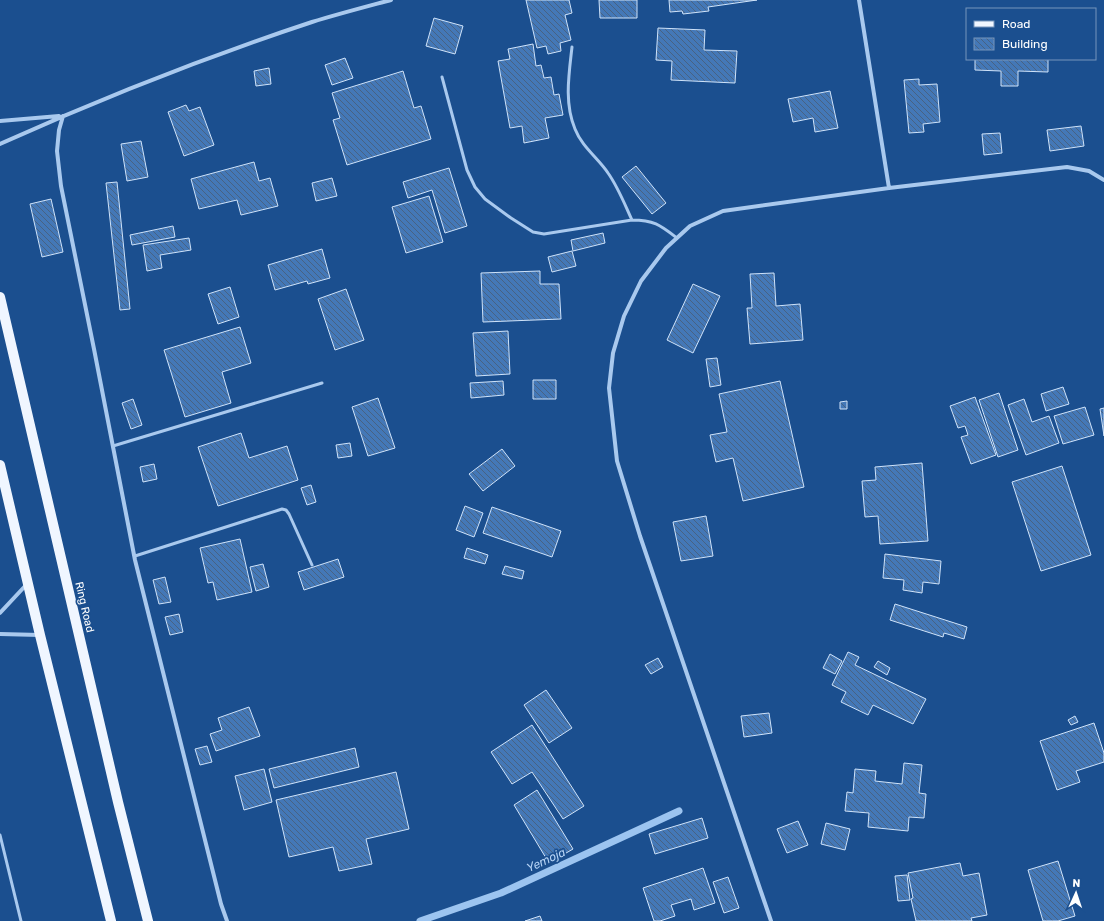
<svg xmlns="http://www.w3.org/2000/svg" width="1104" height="921" font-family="Rubik,sans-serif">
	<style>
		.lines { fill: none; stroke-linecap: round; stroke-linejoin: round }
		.stream { stroke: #9cc4f0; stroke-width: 7 }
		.building { fill: url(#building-back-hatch); stroke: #cfe3fa }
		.service { stroke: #a9c9ee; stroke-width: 3 }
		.minor { stroke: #a9c9ee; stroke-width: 4 }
		.primary { stroke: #f0f6ff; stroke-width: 10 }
		.labels { text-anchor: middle; stroke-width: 3.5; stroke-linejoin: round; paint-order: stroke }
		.street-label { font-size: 11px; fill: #fff; stroke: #1b4f8f }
		.water-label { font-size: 12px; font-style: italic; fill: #b5d3f5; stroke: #1b4f8f }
	</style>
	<defs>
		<pattern id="building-back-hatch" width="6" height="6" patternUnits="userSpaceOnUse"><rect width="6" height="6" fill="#4478b7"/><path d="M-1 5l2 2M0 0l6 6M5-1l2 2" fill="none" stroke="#486282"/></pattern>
	</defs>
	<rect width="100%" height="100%" fill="#1b4f8f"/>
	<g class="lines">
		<path class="stream" d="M420 921 501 893 679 811"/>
	</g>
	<path class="building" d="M526 0H569L572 13 565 15 571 40 560 43 561 51 548 54 546 46 537 48Z
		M599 0H637V18H600Z
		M669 0H757L708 7 709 11 683 14 682 11 670 12Z
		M434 18 463 26 455 54 426 46Z
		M658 28 705 30 704 50 737 51 735 83 671 80 672 61 656 60Z
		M533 44 536 66 541 65 544 78 551 77 554 95 559 94 563 115 545 118 549 138 524 143 522 126 510 128 498 61 510 59 508 49Z
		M345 58 353 78 332 85 325 65Z
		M975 59H1048V72L1018 71V86H1001V71L975 70Z
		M269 68 271 84 256 86 254 71Z
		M403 71 414 108 421 106 431 139 347 165 333 120 340 118 332 93Z
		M919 79V85L937 84 940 122 923 124 924 132 909 133 904 80Z
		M830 91 838 128 815 132 813 118 793 122 788 99Z
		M186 105 189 111 200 107 214 145 184 156 168 112Z
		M1081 126 1084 146 1050 151 1047 130Z
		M1000 133 1002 153 984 155 982 134Z
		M141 141 148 177 127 181 121 144Z
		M254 162 259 181 270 178 278 206 241 215 237 200 199 209 191 179Z
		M636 166 666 203 652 214 622 177Z
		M449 168 467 226 445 233 432 190 408 198 403 182Z
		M332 178 337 196 316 201 312 183Z
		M117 182 130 309 120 310 106 183Z
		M429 196 443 242 406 253 392 207Z
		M51 199 63 252 42 257 30 204Z
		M173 226 175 237 132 245 130 235Z
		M603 233 605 243 573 251 571 240Z
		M189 238 191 250 160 255 162 268 147 271 143 245Z
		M322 249 330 278 308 284 307 281 275 290 268 265Z
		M572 251 576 266 552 272 548 257Z
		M540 271V284H559L561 319 483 322 481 273Z
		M774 273 776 306 800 304 803 340 750 344 747 308H752L750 274Z
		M693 284 720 296 693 353 667 340Z
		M230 287 239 317 218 324 208 294Z
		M346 289 364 340 335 350 318 299Z
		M240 327 251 363 222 372 231 403 185 417 164 350Z
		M508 331 510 374 476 376 473 333Z
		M717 358 721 385 710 387 706 359Z
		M533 380H556V399H533Z
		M503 381 504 395 471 398 470 383Z
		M780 381 804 487 743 501 733 458 716 462 710 435 727 432 719 394Z
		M1063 387 1069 404 1046 411 1041 394Z
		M999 393 1018 450 998 457 979 400Z
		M975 397 996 455 971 464 961 437 968 435 965 426 958 428 950 406Z
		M378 398 395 448 368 456 352 407Z
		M133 399 142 425 131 429 122 403Z
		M1024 399 1032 422 1049 416 1059 443 1026 455 1008 405Z
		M847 401V409H840V402Z
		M1085 407 1094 435 1063 444 1054 416Z
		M1104 408V436L1100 409Z
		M241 433 249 458 287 446 298 480 218 506 198 447Z
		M350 443 352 456 338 458 336 445Z
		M502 449 515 466 483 491 469 474Z
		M922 463 928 541 880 544 878 516 865 517 862 481 876 480 875 467Z
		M154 464 157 479 143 482 140 467Z
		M1062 466 1091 555 1041 571 1012 482Z
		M311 485 316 502 307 505 301 488Z
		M465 506 483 513 474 537 456 530Z
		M492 507 561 531 552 557 483 533Z
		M706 516 713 556 681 561 673 522Z
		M240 539 252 592 217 600 213 582 208 583 200 548Z
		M467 548 488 555 485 564 464 558Z
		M885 554 941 561 939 584 923 582 922 593 903 590 904 580 883 578Z
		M338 559 344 577 304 590 298 572Z
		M263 564 269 587 256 591 250 567Z
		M505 566 524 571 522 579 502 574Z
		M165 577 171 602 159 604 153 580Z
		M895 604 967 627 964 639 944 633 943 637 890 620Z
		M179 614 183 632 170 635 165 617Z
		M848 652 859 657 855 665 926 699 913 724 873 705 868 715 841 702 846 692 832 685Z
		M830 654 842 661 835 674 823 668Z
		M658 658 663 667 651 674 645 665Z
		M878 661 890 668 887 675 874 667Z
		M546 690 572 728 549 743 524 705Z
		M249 707 260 736 216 751 210 734 222 730 218 718Z
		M769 713 772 733 744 737 741 716Z
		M1075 716 1078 722 1071 725 1068 720Z
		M1094 723 1104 753V762L1076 771 1080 782 1057 790 1040 741Z
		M532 725 584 806 563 819 532 772 512 784 491 752Z
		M207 746 212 762 200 765 195 749Z
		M355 748 359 767 274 788 269 769Z
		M904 763 922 765 919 793 926 794 924 818 909 817 908 831 868 827 869 813 845 811 847 792 853 793 855 769 876 771 875 781 902 784Z
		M264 769 272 802 244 810 235 776Z
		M396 772 409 829 366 839 372 864 339 871 333 847 289 857 276 800Z
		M537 790 573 849 549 863 514 805Z
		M702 818 708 838 655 854 649 834Z
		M798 821 808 845 787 853 777 829Z
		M826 823 850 829 845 850 821 844Z
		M1058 861 1075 916 1058 921H1043L1028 870Z
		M960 863 963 876 979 873 987 915 971 918 972 921H916L911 899 913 898 908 873Z
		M703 868 715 903 694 910 691 899 671 905 675 916 660 921H654L643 888Z
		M907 875 910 900 898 901 895 876Z
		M728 877 739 908 724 913 713 882Z
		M540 916 542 921H525Z"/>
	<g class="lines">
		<path class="service" d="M572 47C569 74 564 103 575 129 582 147 598 158 608 173 618 187 625 205 632 220
			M442 77 467 170 475 187 485 199 511 218 533 232 544 234 632 220C654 220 660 225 677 238
			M113 446 322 383
			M135 556 282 509 286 510 289 514 312 565
			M0 835 21 921"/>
		<path class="minor" d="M859 0 889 188
			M63 116 59 130 57 151 61 186 94 349 135 560 221 904 227 921
			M0 121 59 116
			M0 144C102 98 206 57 312 22 338 14 365 7 391 0
			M0 613 27 584
			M0 634 40 635
			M771 921 640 536 617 461 609 388 613 353 624 316 641 281 666 248 690 226 723 211 889 188 1067 167 1089 171 1104 180"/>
		<path class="primary" d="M0 297 118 802 148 921
			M0 465 40 635 111 921"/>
	</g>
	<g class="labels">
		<g class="street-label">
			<text transform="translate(85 607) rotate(77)" y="4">Ring Road</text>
		</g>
		<g class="water-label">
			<text transform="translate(546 860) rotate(-25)" y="4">Yemoja</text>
		</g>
	</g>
	<rect x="966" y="8" width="130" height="52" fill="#1b4f8f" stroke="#7695bc"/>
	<rect x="974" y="21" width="20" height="6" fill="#f0f6ff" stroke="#7695bc"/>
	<text x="1002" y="28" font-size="12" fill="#ffffff">Road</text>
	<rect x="974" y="38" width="20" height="12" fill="url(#building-back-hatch)" stroke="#7695bc"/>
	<text x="1002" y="48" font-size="12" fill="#ffffff">Building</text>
	<g transform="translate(1076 893) rotate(3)" stroke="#1b4f8f" stroke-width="3" paint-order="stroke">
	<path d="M0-3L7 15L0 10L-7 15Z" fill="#ffffff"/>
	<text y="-6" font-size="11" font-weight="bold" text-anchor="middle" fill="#ffffff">N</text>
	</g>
</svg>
